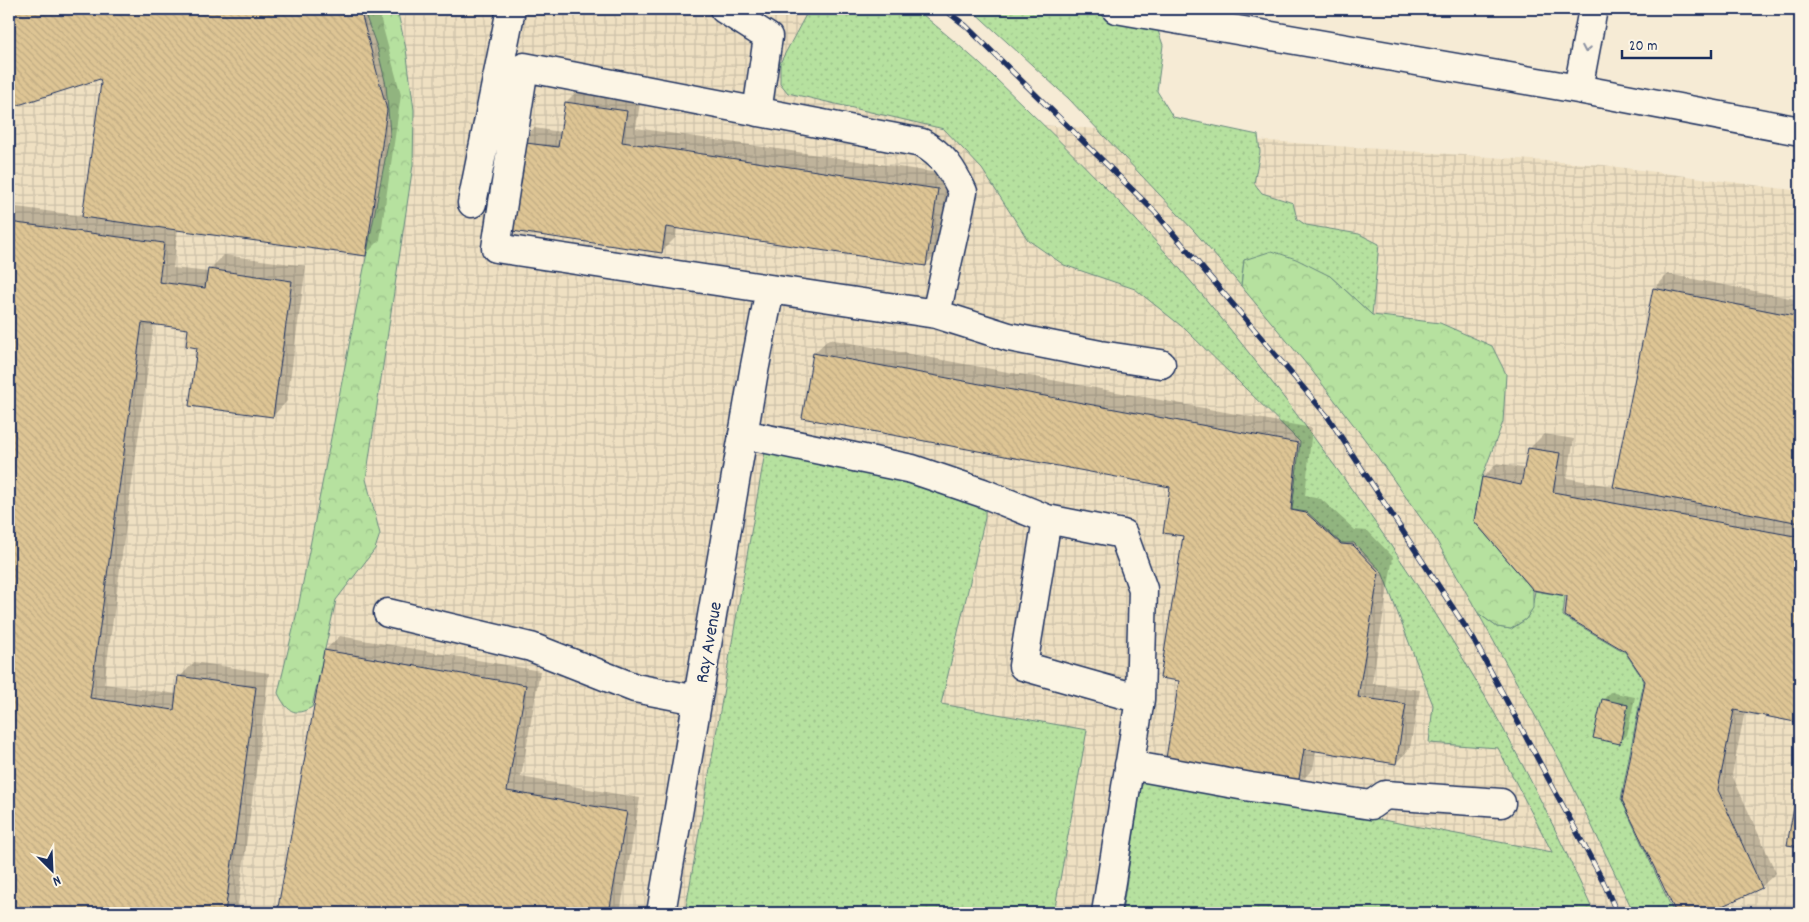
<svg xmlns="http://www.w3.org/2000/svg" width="1809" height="922" font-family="Dekko,sans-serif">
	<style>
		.industrial { fill: url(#industrial-grid) }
		.grass { fill: url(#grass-dots); stroke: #68887e }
		.forest { fill: url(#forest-crowns); stroke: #68887e }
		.shadow { fill: #0003 }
		.building { fill: url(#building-back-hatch); stroke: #1b2f5e }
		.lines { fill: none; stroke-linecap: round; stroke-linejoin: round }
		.minor-casing { stroke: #1b2f5e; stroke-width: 31 }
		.minor { stroke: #fcf5e5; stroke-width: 28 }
		.rail-casing { stroke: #1b2f5e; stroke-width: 5.5 }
		.rail { stroke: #fcf5e5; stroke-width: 4; stroke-dasharray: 11; stroke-linecap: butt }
		.oneway { stroke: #8c92a2 }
		.labels { text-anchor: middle; stroke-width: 4.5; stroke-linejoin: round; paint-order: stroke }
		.street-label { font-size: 19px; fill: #1b2f5e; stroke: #fcf5e5 }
	</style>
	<defs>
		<pattern id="industrial-grid" width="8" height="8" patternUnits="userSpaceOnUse" patternTransform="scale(1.25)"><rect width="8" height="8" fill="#efe0c2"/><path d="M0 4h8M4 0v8" fill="none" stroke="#ccc0a9"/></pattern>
		<pattern id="grass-dots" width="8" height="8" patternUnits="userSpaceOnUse" patternTransform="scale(1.25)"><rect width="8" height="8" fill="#b6e19f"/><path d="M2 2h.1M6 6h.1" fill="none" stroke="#9cc18b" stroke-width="1.8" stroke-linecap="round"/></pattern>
		<pattern id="forest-crowns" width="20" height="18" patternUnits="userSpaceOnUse" patternTransform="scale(1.25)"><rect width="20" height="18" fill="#b6e19f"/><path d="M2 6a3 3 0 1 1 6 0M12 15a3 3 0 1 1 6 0" fill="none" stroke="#9cc18b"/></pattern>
		<pattern id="building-back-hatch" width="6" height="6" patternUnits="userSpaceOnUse" patternTransform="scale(1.25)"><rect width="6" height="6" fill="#dec594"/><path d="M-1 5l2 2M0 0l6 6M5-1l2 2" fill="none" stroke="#beaa82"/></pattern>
	</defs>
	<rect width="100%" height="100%" fill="#f6ebd5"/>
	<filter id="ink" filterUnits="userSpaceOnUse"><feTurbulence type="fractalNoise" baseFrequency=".02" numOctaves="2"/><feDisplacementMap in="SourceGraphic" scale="10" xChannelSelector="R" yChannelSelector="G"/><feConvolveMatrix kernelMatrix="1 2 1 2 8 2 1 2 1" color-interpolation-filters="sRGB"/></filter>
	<g filter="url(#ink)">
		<path class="industrial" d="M9 9H847L986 121 1603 165 1800 191V913H9Z"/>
		<path class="grass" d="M809 9H916C942 31 969 53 994 77 1050 131 1106 186 1158 244 1198 288 1235 335 1271 381 1349 482 1423 587 1486 698 1526 768 1561 840 1594 913H1122L1141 787 1146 780 1155 777 1552 852 1498 748 1429 743 1433 705 1382 572 1354 543H1341L1307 512 1292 510 1300 442 1185 329 1135 289 1064 265 1028 240 982 169 944 129 788 93 780 83V63Z
			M971 9H1073L1156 25 1163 45 1157 91 1173 117 1258 135 1260 152 1254 183 1262 193 1293 203 1297 219 1306 225 1359 234 1379 244 1372 315 1330 276 1244 260 1241 286 1195 232 1069 99Z
			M765 452 916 476 985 503V518L941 704 1087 730 1054 913H685Z
			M1535 591 1565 596 1563 616 1625 652 1644 681 1621 799 1674 913H1634L1562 764 1478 613 1497 627 1511 629 1526 619 1532 608Z"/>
		<path class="forest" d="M363 9H397L406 49 414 110 413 165 366 479 380 534 375 549 336 600 312 707C294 718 286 710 278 693L298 608 390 134 386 85 377 47Z
			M1272 251 1296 259 1330 276 1372 315 1440 323 1492 346 1506 374 1503 422 1482 477 1474 521 1533 590V608L1526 619 1511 629 1497 627 1478 613 1435 538 1366 441 1313 372 1241 286 1244 260Z"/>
		<path class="shadow" d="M9 9H378L401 95 380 240 365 255 178 229 173 268 209 272V270L224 255 306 266 287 401 273 416 199 347 189 328 154 324 104 684 177 694 180 677 194 662 269 673 237 913H46L9 908V206L83 216 102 83 101 77 9 106Z
			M580 88 641 97 636 128 952 175 941 250 926 264 677 227 676 237 661 252 520 142 534 128 561 132 566 102Z
			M1668 274 1800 300V722L1745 711 1732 775 1776 873 1761 887 1704 913H1677L1624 799 1646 681 1626 650 1569 595 1483 478 1497 463 1526 469 1529 449 1544 434 1574 439 1567 478 1615 487 1654 289Z
			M829 339 1312 428 1305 496 1321 499 1355 530 1368 531 1393 557 1372 683 1420 690 1410 748 1396 763 1316 750 1313 769 1298 784 1180 679 1184 535 1172 486 814 353Z
			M340 636 540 671 521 777 640 798 620 913H278L325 650Z
			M1610 692 1635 697 1627 735 1619 743 1603 700Z
			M1800 782V846L1789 844Z"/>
		<path class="building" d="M9 9H360L387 110 366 256 82 217 101 83 100 79 9 108Z
			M565 102 627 111 622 142 938 189 926 266 666 227 662 253 505 230 518 142 558 147Z
			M9 222 164 243 159 282 205 288 208 269 292 281 273 417 189 406 197 348 186 346 188 329 142 323 90 698 174 710 178 676 256 687 225 913H36L9 910Z
			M1653 288 1800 317V523L1613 487Z
			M813 353 1298 443 1291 510 1306 513 1341 544 1353 545 1379 572 1358 697 1406 704 1396 764 1304 749 1298 785 1165 764 1179 681 1160 678 1183 536 1163 533 1170 487 802 418Z
			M1528 448 1560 453 1553 492 1800 537V723L1734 710 1718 790 1762 888 1707 913H1676L1622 800 1645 681 1625 651 1565 616 1567 596 1533 590 1474 521 1482 477 1521 485Z
			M324 650 526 685 507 791 627 812 609 913H277Z
			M1602 699 1628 705 1620 744 1593 738Z
			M1800 775V847L1787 845Z"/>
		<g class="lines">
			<g class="minor-casing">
				<path id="minor" d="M724 9 768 37 757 112
					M1116 9 1578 89 1800 131
					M1578 89 1593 9
					M472 203 511 9
					M936 314 1009 337 1100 355 1161 364
					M743 434 912 469 983 493 1047 519 1023 666 1140 699 1143 589 1123 534 1047 519
					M388 613 531 647 635 688 697 700
					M1129 765 1251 787 1371 805 1385 795 1501 803
					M661 913 754 371 770 289 496 248 524 67 922 143C944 156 952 169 963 192L936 314 770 289
					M1106 913 1140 699"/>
			</g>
			<use href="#minor" class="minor"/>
			<g class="rail-casing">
				<path id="rail" d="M944 9 966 26 1155 212 1328 417 1474 640 1602 879 1617 913"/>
			</g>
			<use href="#rail" class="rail"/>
		</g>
		<defs><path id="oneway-chevron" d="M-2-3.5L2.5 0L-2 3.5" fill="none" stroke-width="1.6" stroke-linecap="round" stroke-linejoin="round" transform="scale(1.25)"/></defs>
		<use class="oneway" href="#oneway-chevron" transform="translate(1586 49) rotate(101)"/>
	</g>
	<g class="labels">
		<g class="street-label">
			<text transform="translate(707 642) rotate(-80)" y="7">Ray Avenue</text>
		</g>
	</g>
	<rect width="1809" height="922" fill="none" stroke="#fcf5e5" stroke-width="30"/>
	<rect x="15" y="15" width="1779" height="892" fill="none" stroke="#1b2f5e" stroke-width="2" filter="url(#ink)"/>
	<g transform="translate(52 870) rotate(156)" stroke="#fcf5e5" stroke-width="4" paint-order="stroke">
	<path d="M0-4L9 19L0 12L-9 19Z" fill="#1b2f5e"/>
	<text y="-8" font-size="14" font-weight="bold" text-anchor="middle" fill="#1b2f5e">N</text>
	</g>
	<path d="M1622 50v8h89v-8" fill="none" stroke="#1b2f5e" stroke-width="2.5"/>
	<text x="1629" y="50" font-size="15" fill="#1b2f5e" stroke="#fcf5e5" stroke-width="4" paint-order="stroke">20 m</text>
</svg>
